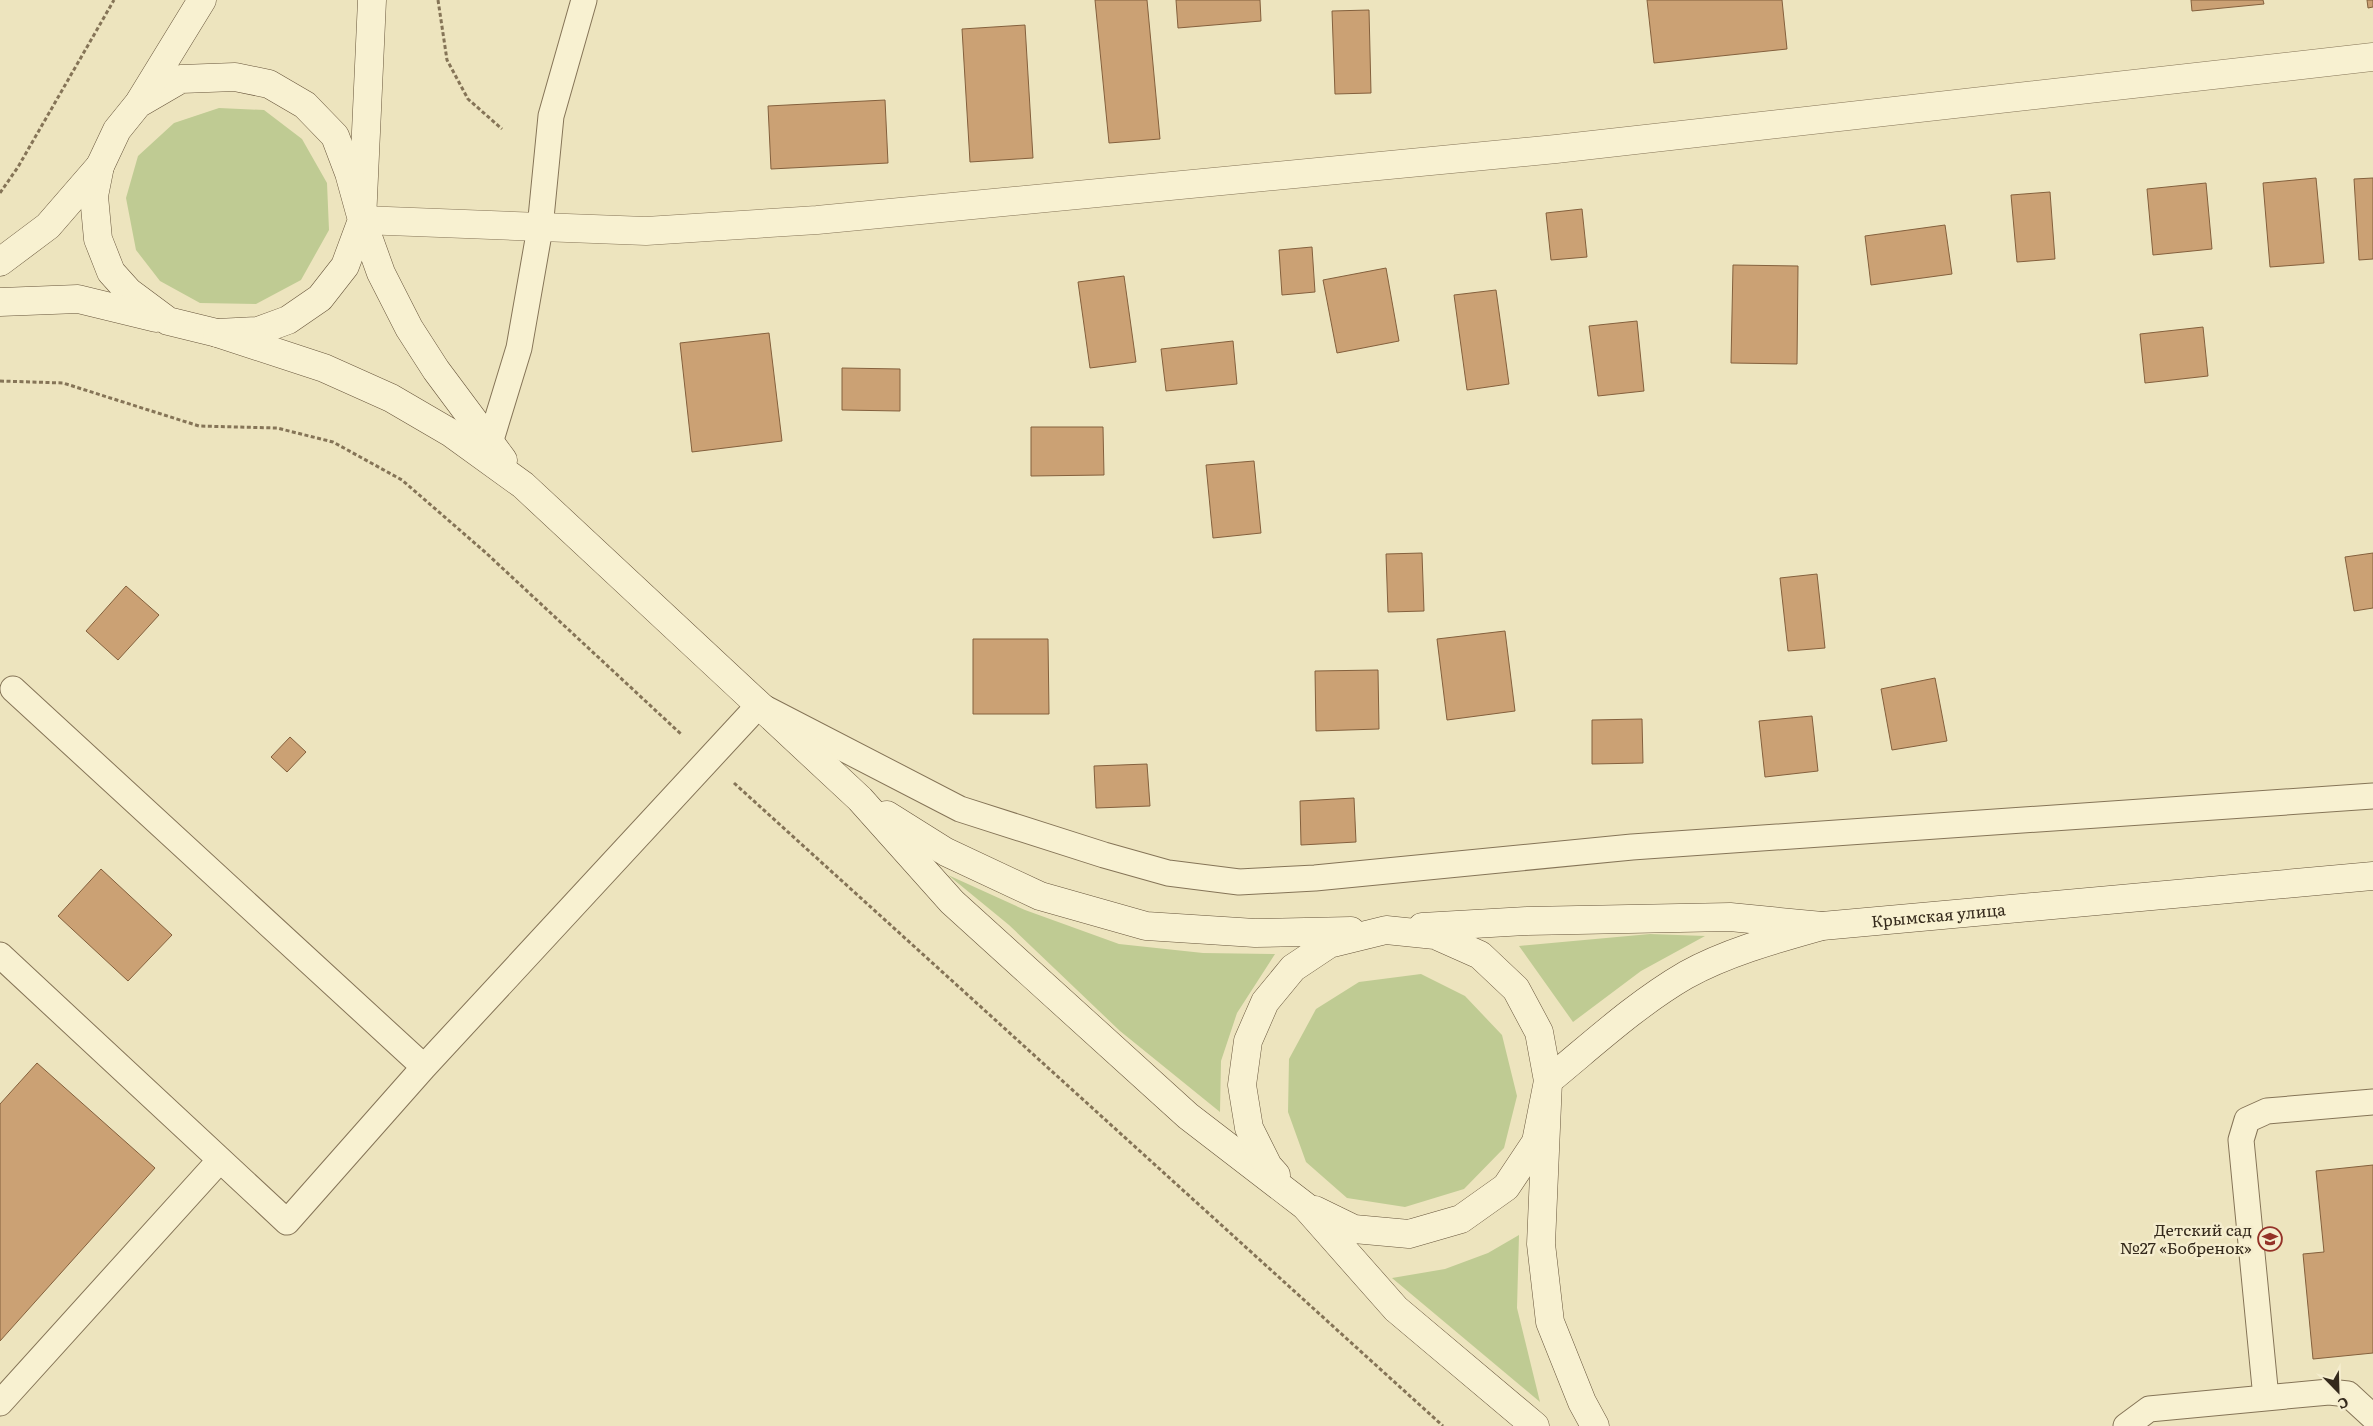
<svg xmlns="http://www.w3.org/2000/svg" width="2373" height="1426" font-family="Literata,serif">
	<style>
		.green { fill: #bfcb93 }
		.building { fill: #cba174; stroke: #84603d }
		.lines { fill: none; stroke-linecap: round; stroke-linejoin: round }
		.lane-casing { stroke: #857457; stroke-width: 27 }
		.street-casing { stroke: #857457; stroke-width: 29 }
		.secondary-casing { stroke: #67553b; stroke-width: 29 }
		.path { stroke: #857457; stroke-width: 3; stroke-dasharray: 4 2.5; stroke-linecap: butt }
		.lane { stroke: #f8f1d1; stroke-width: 25 }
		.street { stroke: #f8f1d1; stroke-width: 28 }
		.secondary { stroke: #f8f1d1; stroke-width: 28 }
		.labels { text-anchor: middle; stroke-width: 5; stroke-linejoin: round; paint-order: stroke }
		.street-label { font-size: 16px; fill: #352a1c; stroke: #f5edce }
		.poi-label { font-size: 16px; fill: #352a1c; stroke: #f5edce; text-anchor: end }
	</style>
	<rect width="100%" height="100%" fill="#ede4be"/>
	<path class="green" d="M219 108 264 110 302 139 327 183 329 230 301 280 256 304 200 303 160 281 136 250 126 198 138 156 174 123Z
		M948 875 1025 910 1119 944 1203 953 1275 954 1237 1013 1221 1061 1220 1112 1120 1031 1009 925Z
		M1650 934 1705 936 1641 971 1573 1022 1519 946Z
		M1421 974 1465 996 1502 1035 1517 1096 1504 1148 1464 1189 1405 1207 1347 1198 1306 1162 1288 1112 1289 1059 1316 1009 1359 982Z
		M1519 1235 1517 1308 1540 1402 1392 1278 1445 1269 1488 1253Z"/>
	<path class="building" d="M1095 0H1147L1160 139 1109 143Z
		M1176 0H1260L1261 21 1178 28Z
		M1647 0H1782L1787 49 1654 63Z
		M2191 0H2263L2264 4 2192 11Z
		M2367 0H2373V7L2368 8Z
		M1369 10 1371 93 1335 94 1332 11Z
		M1025 25 1033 158 970 162 962 29Z
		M885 100 888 163 771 169 768 106Z
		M2316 178 2324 263 2270 267 2263 183Z
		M2373 178V259L2359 260 2354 179Z
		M2206 183 2212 249 2153 255 2147 189Z
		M2050 192 2055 259 2017 262 2011 195Z
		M1582 209 1587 257 1551 260 1546 213Z
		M1945 225 1952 274 1871 285 1865 236Z
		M1312 247 1315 292 1282 295 1279 250Z
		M1733 265 1798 266 1797 364 1731 363Z
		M1386 268 1399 341 1337 353 1323 280Z
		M1124 276 1136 362 1090 368 1078 282Z
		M1496 290 1509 384 1467 390 1454 295Z
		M1637 321 1644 391 1598 396 1589 326Z
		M2203 327 2208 376 2145 383 2140 334Z
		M769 333 782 441 692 452 680 343Z
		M1233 341 1237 384 1166 391 1161 349Z
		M842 368 900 369V411L842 410Z
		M1031 427H1103L1104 475 1031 476Z
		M1254 461 1261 533 1213 538 1206 465Z
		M1422 553 1424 611 1388 612 1386 554Z
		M2373 553V608L2354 611 2345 557Z
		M1817 574 1825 648 1788 651 1780 578Z
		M126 586 159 615 118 660 86 631Z
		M1505 631 1515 711 1447 720 1437 639Z
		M973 639H1048L1049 714H973Z
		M1378 670 1379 729 1316 731 1315 671Z
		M1935 678 1947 741 1892 750 1881 689Z
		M1812 716 1818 771 1765 777 1759 721Z
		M1642 719 1643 763 1592 764V720Z
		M290 737 306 752 287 772 271 757Z
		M1147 764 1150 806 1096 808 1094 766Z
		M1354 798 1356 842 1301 845 1300 801Z
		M101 869 172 935 128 981 58 916Z
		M37 1063 155 1168 0 1341V1104Z
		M2373 1165V1353L2313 1359 2303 1254 2324 1252 2316 1171Z"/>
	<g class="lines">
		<g class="lane-casing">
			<path id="lane" d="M490 443 519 348 540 228 551 116 584 0
				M13 689 424 1067
				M0 955 287 1222 424 1067 759 705 960 809 1104 855 1168 873 1239 882 1315 878 1632 847 2373 796
				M2266 1398 2241 1140 2247 1120 2267 1111 2373 1102
				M0 1403 220 1160
				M2126 1426 2149 1409 2329 1392 2348 1394 2373 1417"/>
		</g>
		<g class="street-casing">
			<path id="street" d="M362 220 646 231 817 220 1556 149 2373 57"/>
		</g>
		<g class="secondary-casing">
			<g id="secondary">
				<path d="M372 0 362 220 381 273 409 328 436 370 503 460"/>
				<path d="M235 77 269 84 305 105 335 136 349 173 362 220 345 266 320 298 288 320 258 331 217 333 168 321 129 292 111 272 98 239 94 196 100 166 117 130 138 104 181 79Z"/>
				<path d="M140 101 202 0"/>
				<path d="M0 262 48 226 100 166"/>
				<path d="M0 302 78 299 156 318"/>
				<path d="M217 333 324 368 391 398 451 433 523 485 860 799 952 902 1188 1116 1305 1206 1396 1309 1535 1426"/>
				<path d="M887 815 946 852 1040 896 1146 926 1255 933 1351 931"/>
				<path d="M1422 927 1527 921 1730 917 1822 926"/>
				<path id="s1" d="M1548 1081C1592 1045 1636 1004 1686 975 1728 952 1776 939 1822 926L2373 876"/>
				<path d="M1276 1175 1268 1166 1249 1128 1242 1085 1248 1041 1265 1002 1293 968 1329 944 1386 930 1435 935 1480 955 1516 989 1539 1032 1548 1081 1541 1244 1550 1322 1582 1402 1595 1426"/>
				<path d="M1315 1210 1354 1229 1409 1234 1461 1219 1506 1187 1536 1142 1548 1081"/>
			</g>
		</g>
		<path class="path" d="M438 0 447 60 468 99 502 129
			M0 193 18 167 114 0
			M0 381 63 383 199 426 277 428 333 442 402 480 485 552 682 735
			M734 783 1443 1426"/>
		<use href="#lane" class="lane"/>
		<use href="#street" class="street"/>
		<use href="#secondary" class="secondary"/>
	</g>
	<defs>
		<g id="school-ring" transform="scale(1.25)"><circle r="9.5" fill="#f5edce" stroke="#943228" stroke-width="1.5"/><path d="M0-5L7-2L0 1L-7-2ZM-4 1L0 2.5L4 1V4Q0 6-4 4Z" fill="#943228"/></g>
	</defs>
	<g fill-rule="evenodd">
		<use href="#school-ring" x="2270" y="1239"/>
	</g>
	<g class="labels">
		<g class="street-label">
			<text dy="6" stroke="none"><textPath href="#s1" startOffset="436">Крымская улица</textPath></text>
		</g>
		<g class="poi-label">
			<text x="2252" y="1236">Детский сад<tspan x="2252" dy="18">№27 «Бобренок»</tspan></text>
		</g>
	</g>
	<g transform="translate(2338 1391) rotate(157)" stroke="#f5edce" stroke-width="4" paint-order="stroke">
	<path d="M0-4L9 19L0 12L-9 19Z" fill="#352a1c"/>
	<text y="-8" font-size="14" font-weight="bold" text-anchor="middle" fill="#352a1c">С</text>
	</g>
</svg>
